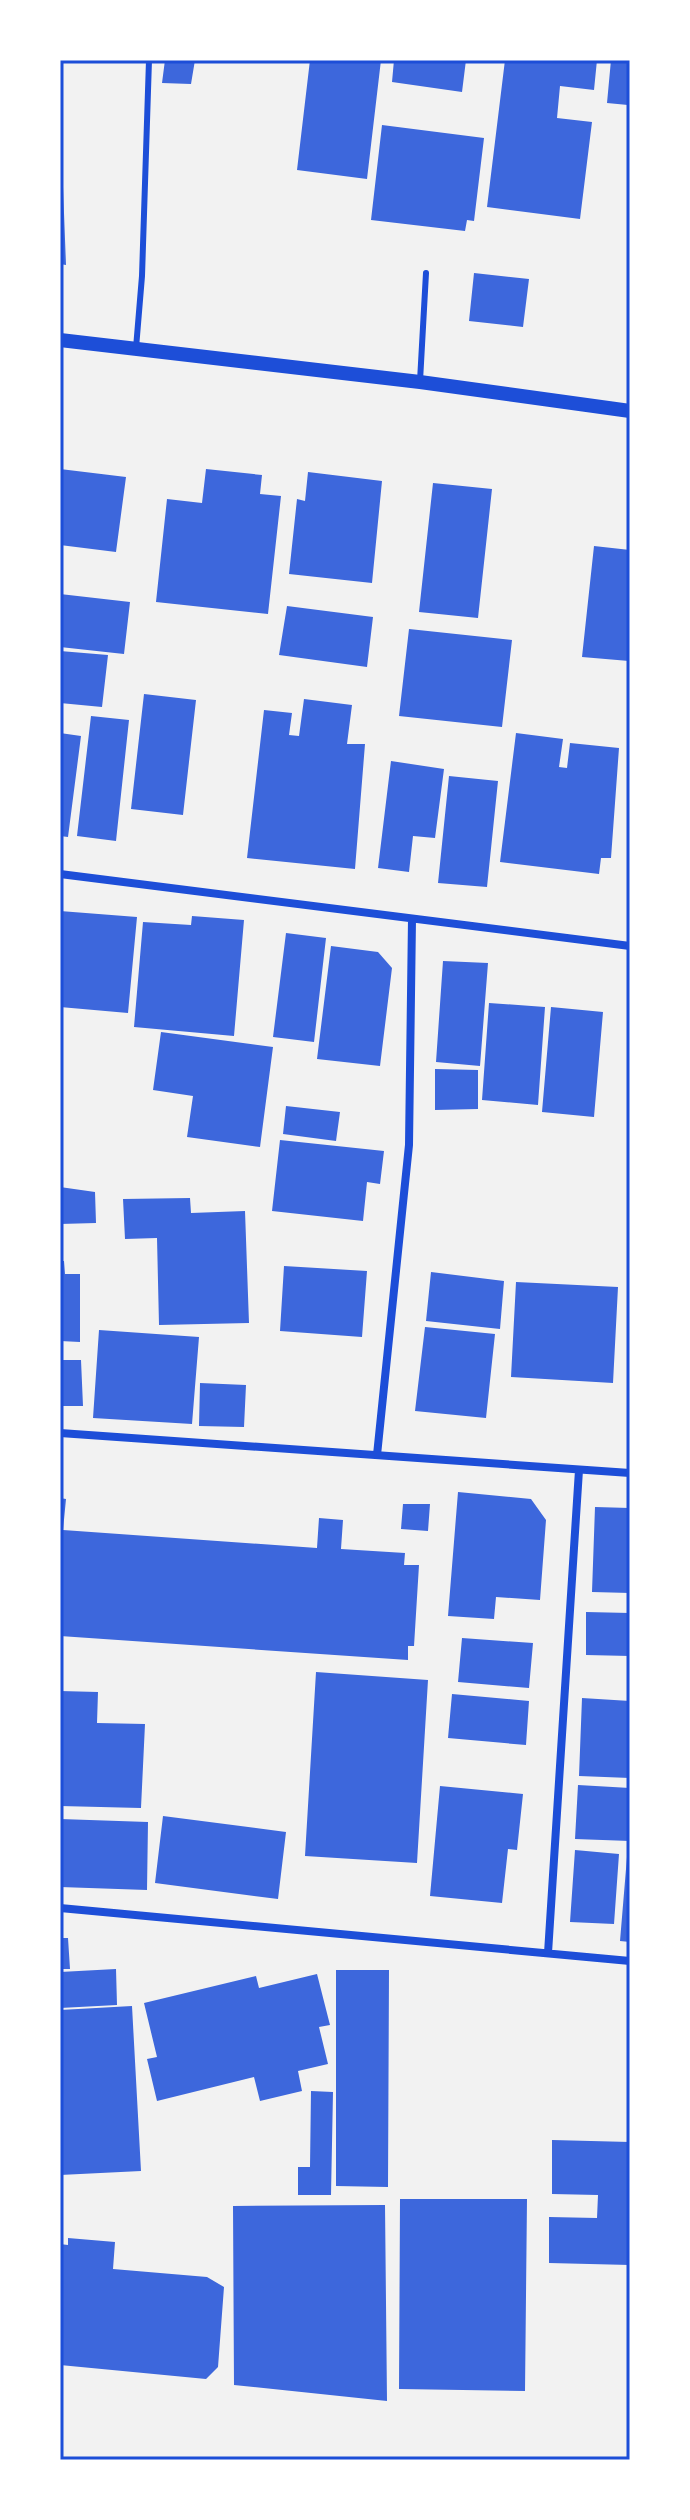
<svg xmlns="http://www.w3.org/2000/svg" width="690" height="2520" font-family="Helvetica,sans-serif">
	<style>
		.building { fill: #3d67dc }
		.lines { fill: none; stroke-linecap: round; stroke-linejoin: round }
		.service { stroke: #1d4ed8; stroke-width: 6 }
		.minor { stroke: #1d4ed8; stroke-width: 8 }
		.tertiary { stroke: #1d4ed8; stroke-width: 14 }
		.neatline { fill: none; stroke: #1d4ed8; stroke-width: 3 }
	</style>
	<rect width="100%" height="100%" fill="#f2f2f2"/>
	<path class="building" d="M165 60H195L191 84 162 83Z
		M310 60H381L367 179 297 170Z
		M394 60H466L462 92 392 82Z
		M505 60H597L594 90 560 86 557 118 592 122 580 219 487 207Z
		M611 60H630L628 105 607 103Z
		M382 125 484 138 474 221 467 220 465 231 371 220Z
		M60 187H63L66 265 60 264Z
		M474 273 529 279 523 327 469 321Z
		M60 469 126 477 116 552 60 545Z
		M206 469 262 475 260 494 281 496 268 614 156 602 167 499 202 503Z
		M308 472 382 481 372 583 289 574 297 499 305 501Z
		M433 483 492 489 478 618 419 612Z
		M594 546 630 550 629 661 582 657Z
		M60 594 130 602 124 654 60 647Z
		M287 606 373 617 367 667 279 655Z
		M409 629 512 640 502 727 399 716Z
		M60 651 108 655 102 707 60 703Z
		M144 694 196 700 183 815 131 809Z
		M304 699 352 705 347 744H365L355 869 247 858 264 710 292 713 289 735 299 736Z
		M91 716 129 720 116 841 77 836Z
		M60 733 81 736 68 837 60 836Z
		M516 733 563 739 559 767 567 768 570 743 619 748 611 858H601L599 874 500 862Z
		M391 761 444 769 435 838 413 836 409 872 378 868Z
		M449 776 498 781 487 887 438 883Z
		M60 911 137 917 128 1013 60 1007Z
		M192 916 244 920 234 1036 134 1027 143 922 191 925Z
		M286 933 326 938 314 1042 273 1037Z
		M331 946 378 952 392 968 380 1066 317 1059Z
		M443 961 488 963 480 1066 436 1062Z
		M489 1003 545 1007 538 1105 482 1100Z
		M551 1007 603 1012 594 1117 542 1112Z
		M161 1032 273 1047 260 1147 187 1137 193 1096 153 1090Z
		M435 1069 478 1070V1109L435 1110Z
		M286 1106 340 1112 336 1141 283 1134Z
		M280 1140 384 1151 380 1184 367 1182 363 1221 272 1211Z
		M60 1187 95 1192 96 1223 60 1224Z
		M190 1198 191 1213 245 1211 249 1323 159 1325 157 1238 125 1239 123 1199Z
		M60 1261H64L65 1274H80V1342L60 1341Z
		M284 1266 367 1271 362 1337 280 1331Z
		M431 1272 504 1281 500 1329 426 1321Z
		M516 1282 618 1287 613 1383 511 1377Z
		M425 1327 495 1334 486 1418 415 1411Z
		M99 1330 199 1337 192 1424 93 1418Z
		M60 1360H81L83 1406H60Z
		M200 1383 246 1385 244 1427 199 1426Z
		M458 1492 531 1499 546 1520 540 1600 496 1597 494 1619 448 1616Z
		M60 1498 66 1499 63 1530 317 1548 319 1518 343 1520 341 1549 405 1553 404 1565H419L414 1646H408V1660L60 1636Z
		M403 1504H430L428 1531 401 1529Z
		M595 1507 630 1508V1593L592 1592Z
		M586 1612 630 1613V1656L586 1655Z
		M462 1638 533 1643 529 1688 458 1682Z
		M316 1672 428 1680 417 1863 305 1856Z
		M60 1691 98 1692 97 1723 145 1724 141 1808 60 1806Z
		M452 1694 529 1701 526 1745 448 1738Z
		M582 1698 630 1701V1778L579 1776Z
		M578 1785 630 1788V1841L575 1839Z
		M440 1786 523 1794 517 1850 508 1849 502 1903 430 1896Z
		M163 1816 286 1832 278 1899 155 1883Z
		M60 1819 148 1822 147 1890 60 1887Z
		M575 1850 619 1854 614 1924 570 1922Z
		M627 1857H630V1942L620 1941Z
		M60 1938H68L70 1969H60Z
		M116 1969 117 2005 60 2008V1972Z
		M336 1970H389L388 2187 336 2186Z
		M317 1974 330 2025 319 2027 328 2064 298 2071 302 2091 260 2101 254 2077 157 2101 147 2059 157 2057 144 2003 256 1976 259 1988Z
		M132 2006 141 2171 60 2175V2010Z
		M311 2091 333 2092 331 2195H298V2167H310Z
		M552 2140 630 2142V2265L549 2263V2217L597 2218 598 2195 552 2194Z
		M400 2199H527L525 2391 399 2389Z
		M385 2205 387 2401 234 2385 233 2206Z
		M68 2238 115 2242 113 2269 207 2277 224 2287 218 2367 206 2379 60 2365V2244L68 2245Z"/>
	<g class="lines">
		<path class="service" d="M136 348 142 276 149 60
			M420 381 426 273"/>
		<path class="minor" d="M60 874 630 946
			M60 1433 630 1473
			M377 1455 409 1145 412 919
			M60 1908 630 1961
			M548 1953 579 1470"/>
		<path class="tertiary" d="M60 340 420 382 630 411"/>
	</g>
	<rect width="690" height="2520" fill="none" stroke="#ffffff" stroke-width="124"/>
	<rect x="62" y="62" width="566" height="2396" class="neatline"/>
</svg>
